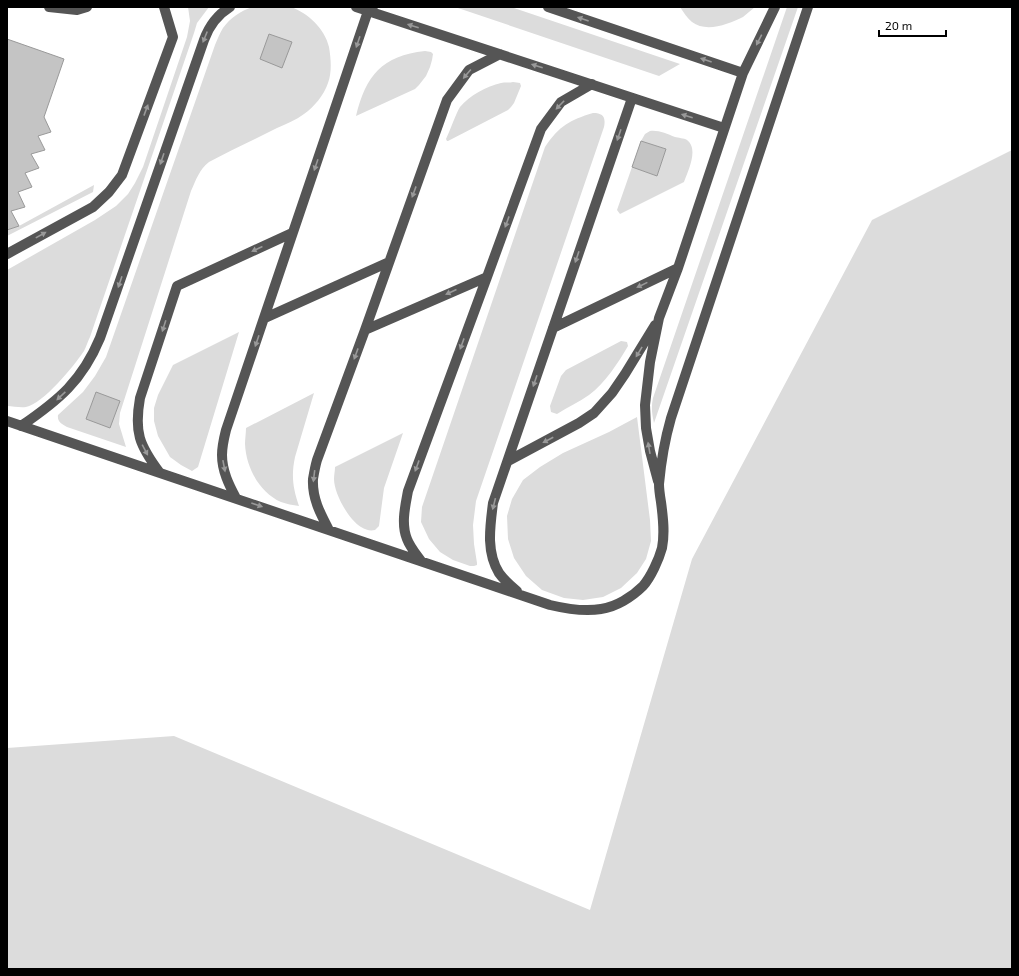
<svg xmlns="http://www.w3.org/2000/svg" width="1019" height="976" font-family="'Exo 2',sans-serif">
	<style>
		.green { fill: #dcdcdc }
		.building { fill: #c4c4c4; stroke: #999 }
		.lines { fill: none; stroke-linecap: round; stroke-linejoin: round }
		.minor { stroke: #555; stroke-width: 10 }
		.oneway { fill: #999 }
	</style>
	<rect width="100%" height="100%" fill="#fff"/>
	<path class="green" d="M188 7H209L197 23 194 33 90 337C88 341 86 347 84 351 74 366 43 404 26 407 20 408 13 406 7 406V270L95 220 116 206 128 194 135 183 143 167 187 37 190 21Z
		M252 7H291C308 13 325 29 329 47 331 59 332 72 328 83 324 95 314 107 304 114 296 120 286 124 277 128 254 140 231 150 209 162 199 170 196 180 191 191L120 413 119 424 126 447 67 427C62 424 57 422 58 415L83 392 95 376 106 357 215 45C217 40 220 33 223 28 230 18 241 11 252 7Z
		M455 7H511L680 64 659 76Z
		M680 7H755C751 10 747 14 743 17 729 24 706 33 692 22 687 18 684 13 680 7Z
		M787 7H798L654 423C652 414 651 407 653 398Z
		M425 51 431 52 433 54 432 60 430 67 426 76 419 85 415 89 356 116C366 75 382 56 425 51Z
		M513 82 520 83 521 86 514 103 511 107 508 110 448 141H447L446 139C450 131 456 113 460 107 469 96 487 86 501 83 505 82 509 83 513 82Z
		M593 113C603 113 606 117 604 127L476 501 473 525 474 544 477 563V565L474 566H470L453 560 440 552 429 539 421 522 422 507 545 147C559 126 570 120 593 113Z
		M650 131C659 130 667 134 675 137 678 138 684 138 687 140 699 149 688 171 684 182L620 214 617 210 632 167 657 176 666 149 641 141 645 134Z
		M1012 150V969H7V748L174 736 590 910 692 559 872 220Z
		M94 185 93 192 7 236V230L19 226Z
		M239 332 198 467 192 471 181 465 170 457 158 436 154 421V408L158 395 173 365Z
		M621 341 627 342 628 346C618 363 605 383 589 395 579 402 568 407 557 414L551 412 550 406 561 376 566 370Z
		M314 393 295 457C291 476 293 488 299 506 293 505 286 504 281 502 259 492 246 467 245 444 245 439 246 433 246 428Z
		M637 417 650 520 651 541 646 559 637 573 621 588 603 597 583 600 564 598 542 590 526 576 514 558 508 539 507 516 512 499 523 480 540 467 563 453 609 432Z
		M403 433 384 488 379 526 375 530C370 531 366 530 361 527 348 519 334 493 334 479 334 475 335 471 335 467Z"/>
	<path class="building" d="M269 34 292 42 282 68 260 59Z
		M7 39 64 59 44 117 51 132 38 136 45 150 31 154 39 168 25 173 32 187 18 192 25 207 11 211 19 226 7 230Z
		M641 141 666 149 657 176 632 167Z
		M96 392 120 401 110 428 86 419Z"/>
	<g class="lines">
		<path class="minor" d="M49 7 77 10 87 7
			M356 7 724 128
			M548 7 743 73
			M292 233 177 286 140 398C134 432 139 445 160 473L550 605C567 609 584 612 601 609 616 607 632 597 643 586 651 577 659 559 662 548 665 533 663 517 661 502 660 496 659 490 659 484 661 462 665 439 671 418L808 7
			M7 254 93 207 109 192 122 175 173 37 164 7
			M265 318 389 262
			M553 328 678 268
			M365 330 487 277
			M7 421 160 473
			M21 426C59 400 82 381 100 338L204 40C209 26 217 15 230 7
			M508 461 579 423 594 413 612 393 625 374 655 325
			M658 481 650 451 646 428 645 405 650 362 659 318 678 268 743 73 775 7
			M236 498C229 485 222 471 222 455 222 447 224 438 226 430L368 11 373 7
			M329 530C320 513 312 498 313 479 314 473 315 467 317 460L365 330 447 100 469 70 500 54
			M421 561C416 554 410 547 407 539 401 524 405 507 408 491L487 277 541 129 561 102 592 84
			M517 591C511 586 504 580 499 573 486 552 490 527 493 503L632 98"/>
	</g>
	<defs><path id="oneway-solid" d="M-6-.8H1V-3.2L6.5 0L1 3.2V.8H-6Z"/></defs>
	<g class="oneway">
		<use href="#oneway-solid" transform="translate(583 19) rotate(-161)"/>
		<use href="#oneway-solid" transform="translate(413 26) rotate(-162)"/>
		<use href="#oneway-solid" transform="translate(205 37) rotate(112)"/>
		<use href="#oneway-solid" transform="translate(759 40) rotate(117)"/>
		<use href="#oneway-solid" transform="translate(358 42) rotate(109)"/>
		<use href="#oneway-solid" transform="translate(706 60) rotate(-161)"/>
		<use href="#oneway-solid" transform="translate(537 66) rotate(-162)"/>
		<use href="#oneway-solid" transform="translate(467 74) rotate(130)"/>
		<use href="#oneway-solid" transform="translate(560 105) rotate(134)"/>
		<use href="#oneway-solid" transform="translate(146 110) rotate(-70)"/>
		<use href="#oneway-solid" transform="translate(687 116) rotate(-162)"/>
		<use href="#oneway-solid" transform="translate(619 135) rotate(109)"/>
		<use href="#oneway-solid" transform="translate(162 159) rotate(109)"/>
		<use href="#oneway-solid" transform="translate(316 165) rotate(109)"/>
		<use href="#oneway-solid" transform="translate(414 192) rotate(110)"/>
		<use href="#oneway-solid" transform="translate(507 222) rotate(110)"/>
		<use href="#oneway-solid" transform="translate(41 235) rotate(-29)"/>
		<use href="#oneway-solid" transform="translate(257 249) rotate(155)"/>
		<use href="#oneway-solid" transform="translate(577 257) rotate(109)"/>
		<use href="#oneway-solid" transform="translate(120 282) rotate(109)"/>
		<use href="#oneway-solid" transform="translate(642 285) rotate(154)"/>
		<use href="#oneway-solid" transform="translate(451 292) rotate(156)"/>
		<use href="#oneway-solid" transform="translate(164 326) rotate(108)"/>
		<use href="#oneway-solid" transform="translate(257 341) rotate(109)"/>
		<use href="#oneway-solid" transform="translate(462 344) rotate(110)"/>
		<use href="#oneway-solid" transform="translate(639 352) rotate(121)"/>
		<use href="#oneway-solid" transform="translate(356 354) rotate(110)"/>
		<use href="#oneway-solid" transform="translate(535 381) rotate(109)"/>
		<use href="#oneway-solid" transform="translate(61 396) rotate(137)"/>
		<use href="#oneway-solid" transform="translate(548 440) rotate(152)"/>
		<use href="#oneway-solid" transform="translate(649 448) rotate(-100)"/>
		<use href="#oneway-solid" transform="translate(145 450) rotate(62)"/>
		<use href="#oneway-solid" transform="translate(224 466) rotate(79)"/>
		<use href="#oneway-solid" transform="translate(417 466) rotate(110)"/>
		<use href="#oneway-solid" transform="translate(314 476) rotate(97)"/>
		<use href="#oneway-solid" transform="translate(494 504) rotate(104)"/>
		<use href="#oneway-solid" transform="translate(257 505) rotate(19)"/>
	</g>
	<rect width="1019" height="976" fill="none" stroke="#000000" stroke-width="16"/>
	<path d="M879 30v6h67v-6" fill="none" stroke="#000000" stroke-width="2"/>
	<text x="885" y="30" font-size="12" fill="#000000" stroke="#ffffff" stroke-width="3" paint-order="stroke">20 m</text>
</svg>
